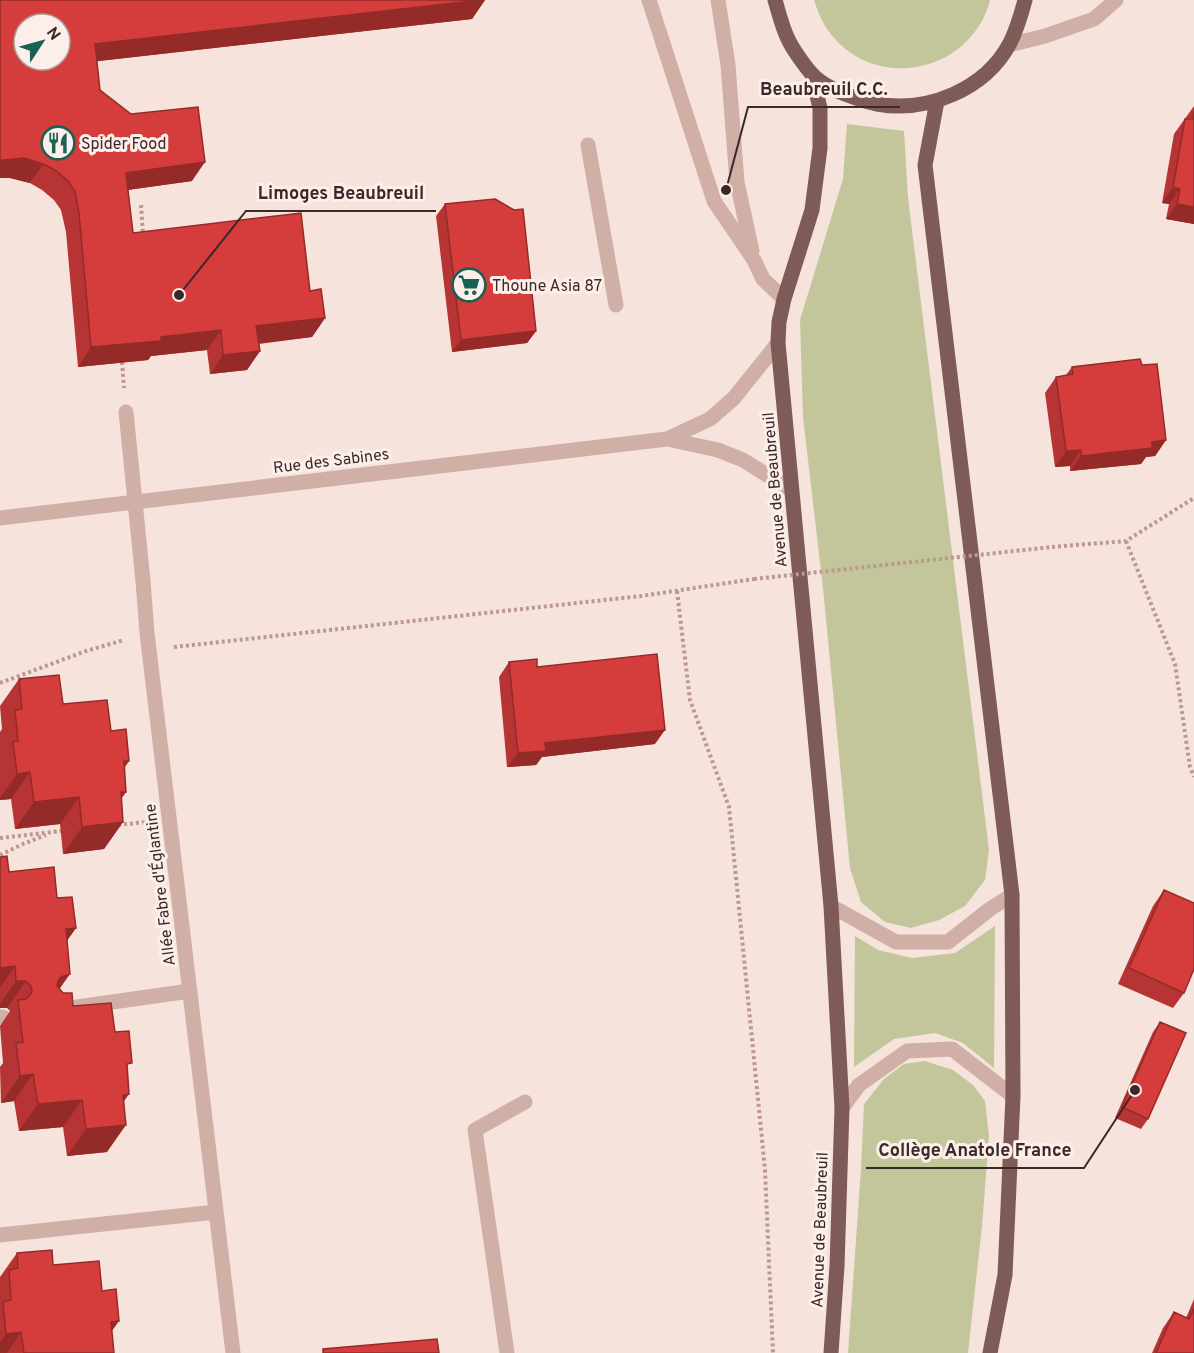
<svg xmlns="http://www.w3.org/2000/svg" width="1194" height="1353" font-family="Overpass,sans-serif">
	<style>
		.green { fill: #c2c69a }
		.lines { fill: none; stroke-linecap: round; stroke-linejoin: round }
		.path { stroke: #bb9990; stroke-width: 4; stroke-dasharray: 3 3; stroke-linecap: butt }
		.minor { stroke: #cfafa6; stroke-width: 15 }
		.major { stroke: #7e5b57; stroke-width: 15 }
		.path-bridge { stroke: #bb9990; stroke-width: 4; stroke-dasharray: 3 3; stroke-linecap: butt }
		.minor-bridge { stroke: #cfafa6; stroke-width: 15 }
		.wall { fill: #b63433 }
		.shaded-wall { fill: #942b29 }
		.building { fill: #d43d3b; stroke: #942b29; stroke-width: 1.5; fill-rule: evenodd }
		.labels { text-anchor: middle; stroke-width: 6; stroke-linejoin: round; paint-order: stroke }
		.poi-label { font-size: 16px; fill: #3a2928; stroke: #fcefe9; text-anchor: start }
		.street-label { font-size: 16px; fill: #3a2928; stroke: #fcefe9 }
		.leader { fill: none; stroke: #3a2928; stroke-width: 2 }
		.callout-dot { fill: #3a2928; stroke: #fcefe9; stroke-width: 2 }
		.callout-label { font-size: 18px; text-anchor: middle; font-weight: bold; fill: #3a2928; stroke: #fcefe9; stroke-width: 6; stroke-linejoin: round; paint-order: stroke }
	</style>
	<rect width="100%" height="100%" fill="#f5e3dc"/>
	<path class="green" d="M814 0H990C986 19 973 37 958 49 918 79 861 74 830 33 822 23 818 12 814 0Z
		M847 124 904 131 908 198 989 850 985 880 965 906 939 920 911 928 885 922 861 902 850 868 823 588 803 417 800 320 843 179Z
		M995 926 994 1068 963 1043 935 1033 894 1039 854 1067 855 936 878 950 912 958 955 953Z
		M925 1061 953 1070 973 1085 985 1101 989 1136 982 1226 968 1353H848L861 1169 864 1104 884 1079 904 1064Z"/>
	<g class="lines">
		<path class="path" d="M141 205 143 234
			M122 362 124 388
			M1126 541 1175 664 1190 767 1194 777
			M1052 547 1126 541 1194 498
			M677 591 690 700 729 807 765 1170 773 1353
			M174 647 641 596 754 579
			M0 683 86 651 124 640
			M118 825 146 822
			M0 838 61 831
			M0 855 23 844 46 835"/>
		<path class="minor" d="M649 0 714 201 754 260 763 279 784 299
			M718 0 728 65 737 182 752 251
			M1009 45 1045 36 1094 19 1116 0
			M588 145 616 305
			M667 439 718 450 743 460 791 490
			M0 518 667 439 710 419 734 398 778 343
			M143 581 147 633 233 1353
			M831 906 896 942H948L990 909 1012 895
			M77 1007 190 991
			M0 1017H3
			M842 1108 859 1085 907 1051 952 1049 1013 1096
			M0 1235 216 1212
			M507 1353 475 1130 525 1102"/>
		<path class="major" d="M775 0C779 13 782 27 788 39 792 48 804 65 811 73 823 87 842 93 859 99 865 101 871 103 877 104 927 113 985 90 1010 43 1017 29 1021 15 1025 0
			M812 75 820 108V148L812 210 784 299 779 322 778 343 831 906 842 1108 837 1266 831 1353
			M937 101 925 165 1012 895 1013 1096 1005 1275 990 1353"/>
		<path class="path-bridge" d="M754 579 1052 547"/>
		<path class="minor-bridge" d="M126 412 143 581"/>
	</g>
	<path class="wall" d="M0 0H485L472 19 97 61 100 90 192 181 128 190 133 233 310 291 325 318 312 337 259 344 260 351 247 370 210 374 207 350 151 356 148 360 78 367 66 232 61 210 54 200 42 190 30 183 10 178Z
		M1194 106V224L1166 219 1169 204 1162 203 1174 134Z
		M445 204 536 331 527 343 452 352 436 216Z
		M1142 365 1166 440 1155 456 1146 457 1141 464 1070 471V466L1055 467 1045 393 1056 377 1066 375 1072 367Z
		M509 662 537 667 655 744 542 757 536 765 507 767 499 677Z
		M19 679 111 731 129 761 124 768 126 792 121 799 123 822 104 849 63 854 60 824 15 829 11 799 0 800V732L2 729 0 706Z
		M0 857 9 872 57 898 76 928 67 940 60 989 73 1006 115 1032 127 1069 124 1102 107 1152 67 1156 63 1127 19 1131 14 1101 1 1103 0 1067 3 1063 0 1026 10 1011 7 1008H0Z
		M1164 890 1184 993 1173 1008 1118 984 1153 906Z
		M1160 1022 1148 1119 1141 1129 1115 1118 1153 1032Z
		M17 1253 53 1265 102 1291 112 1332 114 1353H0V1277Z
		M1194 1299V1353H1152L1163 1328 1174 1312 1186 1318Z"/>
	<path class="shaded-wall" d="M481 0H485L472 19 82 63 95 44Z
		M24 158 43 164 30 183 10 178H0V161L3 160Z
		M205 162 192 181 112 192 126 173Z
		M1173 187 1180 189 1169 204 1162 203Z
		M1177 204 1194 207V224L1166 219Z
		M325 318 312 337 243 345 256 326Z
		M221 330 207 350 151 356 148 360 78 367 91 347 161 337Z
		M536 331 527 343 452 352 461 340Z
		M260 351 247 370 210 374 223 355Z
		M1166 440 1155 456 1146 457 1141 464 1070 471 1081 456 1152 442Z
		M1081 450 1070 466 1055 467 1066 451Z
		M665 730 655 744 542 757 536 765 507 767 518 753 545 743Z
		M124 761H129L110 788Z
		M30 772 11 799 0 800V798L17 774Z
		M121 792H126L107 819Z
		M79 797 60 824 15 829 34 802Z
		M123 822 104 849 63 854 82 827Z
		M76 928 57 955 66 929Z
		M15 966 0 988V968Z
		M70 974 51 1001 42 1004 61 977Z
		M16 981H26L7 1008H0V1004Z
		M33 1074 14 1101 1 1103 20 1076Z
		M129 1094 110 1121 123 1095Z
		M82 1100 63 1127 19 1131 38 1104Z
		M126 1125 107 1152 67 1156 86 1129Z
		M119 1321 100 1348 111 1322Z
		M21 1332 7 1353H0V1342L6 1334Z"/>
	<path class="building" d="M0 0H481L95 44 100 90 131 114 198 107 205 162 126 173 133 233 301 213 310 291 321 289 325 318 256 326 260 351 223 355 221 330 161 337V341L91 347 79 213 75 191 68 181 55 170 43 164 24 158 3 160 0 161ZM24 24H60V60H24Z
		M1194 112V207L1177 204 1180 189 1173 187 1185 119H1193Z
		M495 199 514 210 523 209 536 331 461 340 445 204Z
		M1140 359 1142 365 1157 364 1166 440 1152 442V448L1081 456V450L1066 451 1056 377 1073 374 1072 367Z
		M657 654 665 730 545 743 546 751 518 753 509 662 537 659V667Z
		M59 675 63 704 107 700 111 731 126 729 129 761H124L126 792H121L123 822 82 827 79 797 34 802 30 772 17 774 13 742 18 741 15 710 22 709 19 679Z
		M7 856 9 872 54 867 57 898 72 897 76 928 66 929 70 974 61 977 58 981 57 986 63 993H72L73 1006 111 1003 115 1032 129 1031 132 1063 127 1064 129 1094 123 1095 126 1125 86 1129 82 1100 38 1104 33 1074 20 1076 16 1043 23 1042 18 1000 26 999 30 995 32 991 31 986 26 981H16L15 966 0 968V857Z
		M1164 890 1194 903V969L1184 993 1129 968Z
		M1160 1022 1186 1033 1148 1119 1122 1107Z
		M52 1250 53 1265 99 1261 102 1291 116 1289 119 1321 111 1322 114 1353H24L21 1332 6 1334 3 1302 11 1300 9 1270 18 1268 17 1253Z
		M1194 1309V1353H1156L1174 1312 1189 1319Z
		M437 1339 439 1353H323V1349Z"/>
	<defs>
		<g id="restaurant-ring" transform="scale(1.725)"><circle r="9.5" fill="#fcefe9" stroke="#186155" stroke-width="1.5"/><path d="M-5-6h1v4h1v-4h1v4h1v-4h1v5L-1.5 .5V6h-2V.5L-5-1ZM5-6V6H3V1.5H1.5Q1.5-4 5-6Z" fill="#186155"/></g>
		<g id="supermarket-ring" transform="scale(1.725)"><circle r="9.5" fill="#fcefe9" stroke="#186155" stroke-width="1.5"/><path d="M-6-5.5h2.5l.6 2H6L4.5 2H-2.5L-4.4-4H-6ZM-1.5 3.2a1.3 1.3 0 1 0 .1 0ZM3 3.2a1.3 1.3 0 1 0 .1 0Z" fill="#186155"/></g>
	</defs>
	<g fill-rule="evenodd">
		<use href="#restaurant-ring" x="58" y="143"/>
		<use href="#supermarket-ring" x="469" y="285"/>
	</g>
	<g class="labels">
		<g class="poi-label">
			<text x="81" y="149">Spider Food</text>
			<text x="492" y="291">Thoune Asia 87</text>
		</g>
		<g class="street-label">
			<text transform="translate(331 460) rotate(-7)" y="6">Rue des Sabines</text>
			<text transform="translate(774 490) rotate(-95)" y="6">Avenue de Beaubreuil</text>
			<text transform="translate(159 885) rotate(-97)" y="6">Allée Fabre d'Églantine</text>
			<text transform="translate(819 1230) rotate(-88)" y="6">Avenue de Beaubreuil</text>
		</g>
	</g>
	<path class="leader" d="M726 190L748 107H900M179 295L246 211H436M1135 1090L1084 1168H866"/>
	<g class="callout-dot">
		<circle cx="726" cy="190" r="6"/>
		<circle cx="179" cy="295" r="6"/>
		<circle cx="1135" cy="1090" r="6"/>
	</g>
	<g class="callout-label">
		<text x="824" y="95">Beaubreuil C.C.</text>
		<text x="341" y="199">Limoges Beaubreuil</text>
		<text x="975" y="1156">Collège Anatole France</text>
	</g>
	<g transform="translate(42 42) rotate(54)"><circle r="28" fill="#fcefe9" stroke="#aea09c" stroke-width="1.5"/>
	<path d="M0-4.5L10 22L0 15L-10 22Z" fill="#186155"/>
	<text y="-9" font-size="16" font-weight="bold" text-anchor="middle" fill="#3a2928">N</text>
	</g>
</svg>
